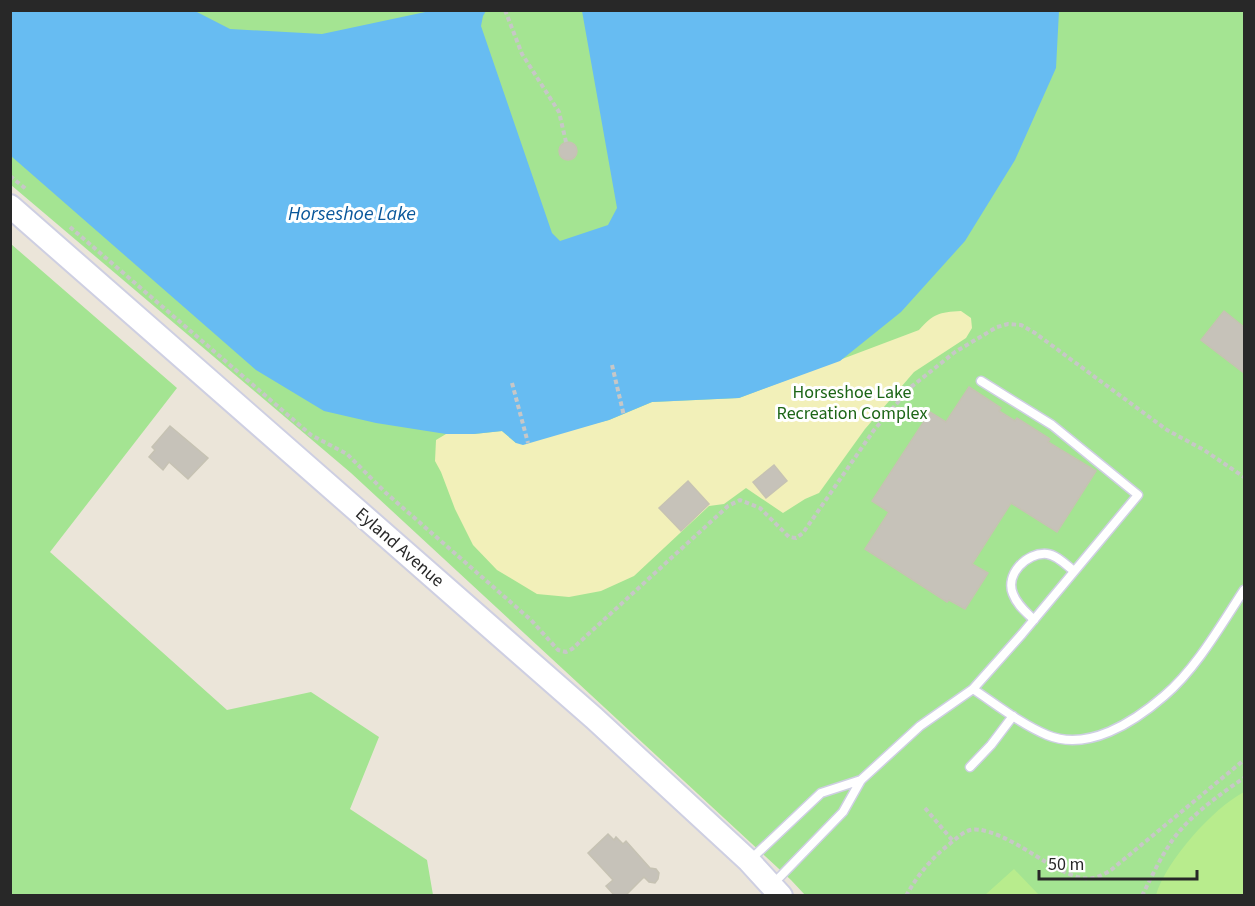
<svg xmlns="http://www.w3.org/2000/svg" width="1255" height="906" font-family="'Source Sans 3',sans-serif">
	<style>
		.green { fill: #a4e492 }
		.sand { fill: #f2f0b9 }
		.pitch { fill: #b8ec8d }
		.water { fill: #67bcf2 }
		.building { fill: #c6c2b9; stroke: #c6c2b3; stroke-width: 1.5 }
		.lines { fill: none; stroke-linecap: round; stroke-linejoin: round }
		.lane-casing { stroke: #cecfe2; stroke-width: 11 }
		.secondary-casing { stroke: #cecfe2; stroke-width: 26 }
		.path { stroke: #c7c7c7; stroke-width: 4; stroke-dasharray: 4.5 3; stroke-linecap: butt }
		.lane { stroke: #fff; stroke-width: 8 }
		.secondary { stroke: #fff; stroke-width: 22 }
		.labels { text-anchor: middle; stroke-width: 6; stroke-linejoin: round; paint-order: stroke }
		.park-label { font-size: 18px; fill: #1d6617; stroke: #fff }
		.street-label { font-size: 18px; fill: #282828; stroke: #fff }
		.water-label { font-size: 20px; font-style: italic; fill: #09579b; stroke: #fff }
	</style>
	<rect width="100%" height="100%" fill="#ebe5d9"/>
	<path class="green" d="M11 11H1244V895H805L791 880 351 473 11 185Z
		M11 244 177 388 50 552 227 710 311 692 379 737 350 809 427 860 433 895H11Z"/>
	<path class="sand" d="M961 311 971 318 972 328 966 338 914 372 865 429 819 493 805 499 783 513 746 488 724 504 709 506 634 576 601 591 569 597 537 594 497 570 473 545 455 509 441 472 435 461 436 440 446 434H474L502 431 516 443 609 420 652 402 739 398 919 330C933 314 939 312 961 311Z"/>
	<path class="pitch" d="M1244 792V895H1156C1166 861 1213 808 1244 792Z
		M1014 869 1039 895H985Z"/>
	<path class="water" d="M11 10 195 11 230 29 322 34 430 11H486L483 16 481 26 552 233 560 241 608 225 617 208 582 11H1059L1056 68 1015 160 965 241 901 312 840 361 739 398 652 402 609 420 523 445 516 443 502 431 474 434H446L376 423 324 411 256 370 11 156Z"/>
	<path class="building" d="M559 151a9 9 0 1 1 18 0a9 9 0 1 1-18 0Z
		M1224 311 1244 327V373L1201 340Z
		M969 387 1001 408 999 411 1015 421 1017 418 1050 439 1048 442 1096 471 1057 532 1011 503 972 564 988 573 965 609 949 600 947 602 865 549 889 512 872 501 930 412 946 422Z
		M170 426 208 458 188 479 169 462 163 470 149 457 155 450 152 447Z
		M774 465 787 481 766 498 753 482Z
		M688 481 709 504 681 531 659 508Z
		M608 834 614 840 616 837 623 844 626 841 650 868 656 869 659 873 658 879 655 883 649 882 644 877 625 896H615L606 886 613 880 588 853Z"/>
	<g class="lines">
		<g class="lane-casing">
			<path id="lane" d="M1034 620C1026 612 1017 605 1013 594 1005 575 1026 552 1047 554 1057 555 1066 565 1074 571
				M973 689C997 705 1021 724 1047 735 1088 752 1134 722 1164 696 1196 669 1221 625 1244 590
				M970 767 991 745 1013 716
				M749 861 821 793 861 780
				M772 885 843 812 861 780 920 726 973 689 1022 634 1138 495 1052 425 981 381"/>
		</g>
		<g class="secondary-casing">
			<path id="secondary" d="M10 206 594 718 749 861 781 896"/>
		</g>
		<path class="path" d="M505 10 522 54 559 112 566 142
			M10 176 26 189
			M70 227 311 435 347 454 386 493 531 620 558 650 566 652 572 649 728 506 740 500 760 508 789 537 796 538 803 533 874 430 911 387 955 352 997 327 1008 324 1021 325 1035 333 1167 430 1204 450 1244 477
			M612 365 624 416
			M512 383 528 443
			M925 808 953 841
			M906 896C917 876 930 860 947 846 955 840 961 833 970 830 992 825 1035 856 1054 867 1065 872 1081 881 1094 878 1099 877 1106 873 1111 870L1244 760
			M1142 896C1152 876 1161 856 1174 838 1191 815 1220 794 1244 778"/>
		<use href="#lane" class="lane"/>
		<use href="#secondary" class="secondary"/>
	</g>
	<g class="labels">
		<g class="park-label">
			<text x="852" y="398">Horseshoe Lake<tspan x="852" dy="21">Recreation Complex</tspan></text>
		</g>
		<g class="street-label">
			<text transform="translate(400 547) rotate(41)" y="6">Eyland Avenue</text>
		</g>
		<g class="water-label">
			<text x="352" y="220">Horseshoe Lake</text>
		</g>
	</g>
	<rect width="1255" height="906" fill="none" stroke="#282828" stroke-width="24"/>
	<path d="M1039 870v9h158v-9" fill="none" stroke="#282828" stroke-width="3"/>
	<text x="1048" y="870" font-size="18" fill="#282828" stroke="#ffffff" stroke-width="4.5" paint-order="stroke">50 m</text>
</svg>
